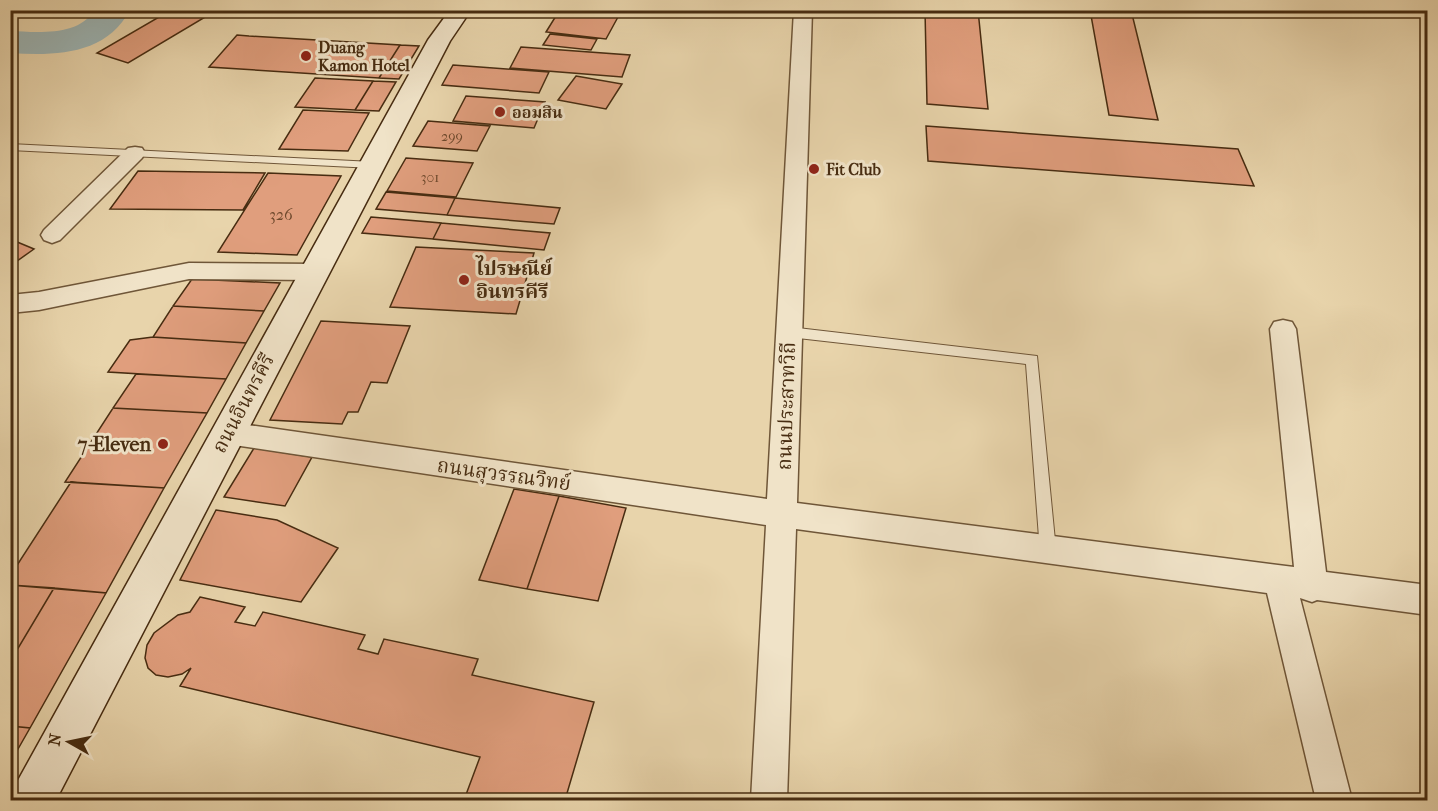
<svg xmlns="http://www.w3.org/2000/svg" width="1438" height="811" font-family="'IM FELL French Canon','Noto Serif Thai',serif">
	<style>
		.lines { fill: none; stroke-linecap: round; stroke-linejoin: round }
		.river { fill: #9cb5b5; fill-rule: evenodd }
		.building { fill: #e09e7d; stroke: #472c11; stroke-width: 1.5 }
		.lane-casing { stroke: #6f5638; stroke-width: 2 }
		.street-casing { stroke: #6f5638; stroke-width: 3 }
		.secondary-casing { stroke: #472c11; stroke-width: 3 }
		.lane { fill: #f0e3c8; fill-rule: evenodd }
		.street { fill: #f0e3c8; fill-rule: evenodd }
		.secondary { fill: #f0e3c8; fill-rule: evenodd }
		.poi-dot { fill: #8f2418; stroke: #f0e3c8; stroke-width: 2 }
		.labels { text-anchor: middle; stroke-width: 6; stroke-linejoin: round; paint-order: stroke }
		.far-number-label { font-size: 14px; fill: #6d482c }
		.far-poi-label { font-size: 16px; font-weight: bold; fill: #472c11; stroke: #f0e3c8; text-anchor: start }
		.number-label { font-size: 16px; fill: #6d482c }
		.poi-label { font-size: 20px; font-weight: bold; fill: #472c11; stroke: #f0e3c8; text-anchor: start }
		.street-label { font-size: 20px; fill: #472c11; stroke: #f0e3c8 }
	</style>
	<rect width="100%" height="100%" fill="#e8d4ab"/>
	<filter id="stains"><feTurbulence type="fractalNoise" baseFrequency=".00333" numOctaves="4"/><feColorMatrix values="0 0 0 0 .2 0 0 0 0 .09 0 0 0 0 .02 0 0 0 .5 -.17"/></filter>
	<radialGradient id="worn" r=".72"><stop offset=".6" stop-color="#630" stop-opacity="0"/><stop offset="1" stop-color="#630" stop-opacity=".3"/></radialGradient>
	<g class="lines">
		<path class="river" d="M94 10H130C106 55 56 56 10 53V31C36 32 79 37 94 10Z"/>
	</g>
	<path class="building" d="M171 10H217L128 63 97 53Z
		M925 10H978L988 109 927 104Z
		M1090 10H1131L1158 120 1109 115Z
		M559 11 618 17 606 39 546 32Z
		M550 34 597 39 591 50 543 45Z
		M237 35 249 36 400 45 379 78 209 67Z
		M400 45 419 46 399 79 379 78Z
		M521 47 630 55 622 77 510 68Z
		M453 65 549 72 539 93 442 85Z
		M576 76 622 84 606 109 558 100Z
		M315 78 373 81 355 110 295 107Z
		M373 81 396 82 379 111 355 110Z
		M466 96 545 102 534 128 453 121Z
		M303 110 369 113 348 151 279 149Z
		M428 121 490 126 477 151 413 146Z
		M926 126 1238 149 1254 186 928 161Z
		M406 158 473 163 456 197 387 191Z
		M138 171 265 173 243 210 110 209Z
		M268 173 341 176 297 255 218 252Z
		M386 192 455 198 447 215 376 209Z
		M455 198 560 208 554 224 447 215Z
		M371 217 441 223 433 239 362 233Z
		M441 223 550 233 544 250 433 239Z
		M10 239 34 249 10 266Z
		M416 247 534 253 516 314 390 307Z
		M192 279 280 283 264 311 173 306Z
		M173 306 264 311 246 343 153 337Z
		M321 321 410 326 387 383 371 382 358 412H348L342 424 270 420Z
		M153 337 246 343 226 379 108 372 130 340Z
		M136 374 226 379 207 413 113 408Z
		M113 408 207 413 164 488 65 482Z
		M254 448 312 457 285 506 224 497Z
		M71 482 164 488 106 593 10 585V576Z
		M514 489 559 496 527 589 479 580Z
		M559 496 626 508 598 601 527 589Z
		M216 510 277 520 338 548 301 602 180 580Z
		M10 585 54 588 14 655H10Z
		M54 588 106 593 30 728 10 726V655H14Z
		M200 597 245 607 235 622 255 626 263 612 365 635 358 649 378 654 384 639 478 659 472 675 594 702 565 800H464L480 757 180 686 191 668 182 674 168 677 156 675 148 668 145 658 147 645 154 633 178 615 190 612Z
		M10 726 30 728 10 763Z"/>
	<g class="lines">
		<g class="lane-casing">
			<path id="lane" d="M10 144 373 162 378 165 373 168 10 150Z
				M789 327 1037 356 1056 551 1053 556 1048 558 1043 556 1040 551 1026 364 789 337 783 332Z"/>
		</g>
		<g class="street-casing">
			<path id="street" d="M794 10H812L797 503 1294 567 1270 329 1274 322 1283 320 1292 322 1296 329 1326 572 1428 585V615L1317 600 1312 602 1300 598 1352 800H1316L1267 593 796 529 787 800H751L766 525 227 444 217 441 213 433 217 425 227 422 767 499Z
				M135 147 142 148 145 153 142 158 60 240 52 243 44 240 41 235 44 230 128 148Z
				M189 263 315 264 323 266 327 272 323 278 315 280 189 279 39 310 10 313V295L39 292Z"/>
		</g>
		<g class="secondary-casing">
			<path id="secondary" d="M450 10H471L450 41 56 800H10L16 784 68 690 428 40Z"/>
		</g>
		<use href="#lane" class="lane"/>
		<use href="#street" class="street"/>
		<use href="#secondary" class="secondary"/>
	</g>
	<g class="poi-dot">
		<circle cx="306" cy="56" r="6"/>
		<circle cx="500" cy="112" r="6"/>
		<circle cx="814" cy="169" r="6"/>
		<circle cx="464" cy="280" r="6"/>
		<circle cx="163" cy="444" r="6"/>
	</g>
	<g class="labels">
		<g class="far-number-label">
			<text x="452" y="141">299</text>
			<text x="430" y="182">301</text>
		</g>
		<g class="far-poi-label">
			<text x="318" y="53">Duang<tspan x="318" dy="18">Kamon Hotel</tspan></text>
			<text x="512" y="118">ออมสิน</text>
			<text x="826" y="175">Fit Club</text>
		</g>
		<g class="number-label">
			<text x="281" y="220">326</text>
		</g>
		<g class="poi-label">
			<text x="476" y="275">ไปรษณีย์<tspan x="476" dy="23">อินทรคีรี</tspan></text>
			<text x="151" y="451" text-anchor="end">7-Eleven</text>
		</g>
		<g class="street-label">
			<text transform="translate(243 403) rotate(-62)" y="7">ถนนอินทรคีรี</text>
			<text transform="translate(786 406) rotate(-88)" y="7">ถนนประสาทวิถี</text>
			<text transform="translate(504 474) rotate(8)" y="7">ถนนสุวรรณวิทย์</text>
		</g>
	</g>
	<rect width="1438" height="811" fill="none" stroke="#e8d4ab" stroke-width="36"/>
	<rect x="12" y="12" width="1414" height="787" fill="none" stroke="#472c11" stroke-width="3"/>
	<rect x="18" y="18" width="1402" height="775" fill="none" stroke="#472c11" stroke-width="1.5"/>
	<g transform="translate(69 742) rotate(279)" stroke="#f0e3c8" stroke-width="4.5" paint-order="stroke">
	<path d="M0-4.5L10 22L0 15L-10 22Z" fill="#472c11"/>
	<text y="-9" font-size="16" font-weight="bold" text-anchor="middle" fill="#472c11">N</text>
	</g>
	<rect width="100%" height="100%" filter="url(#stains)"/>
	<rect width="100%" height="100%" fill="url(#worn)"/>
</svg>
